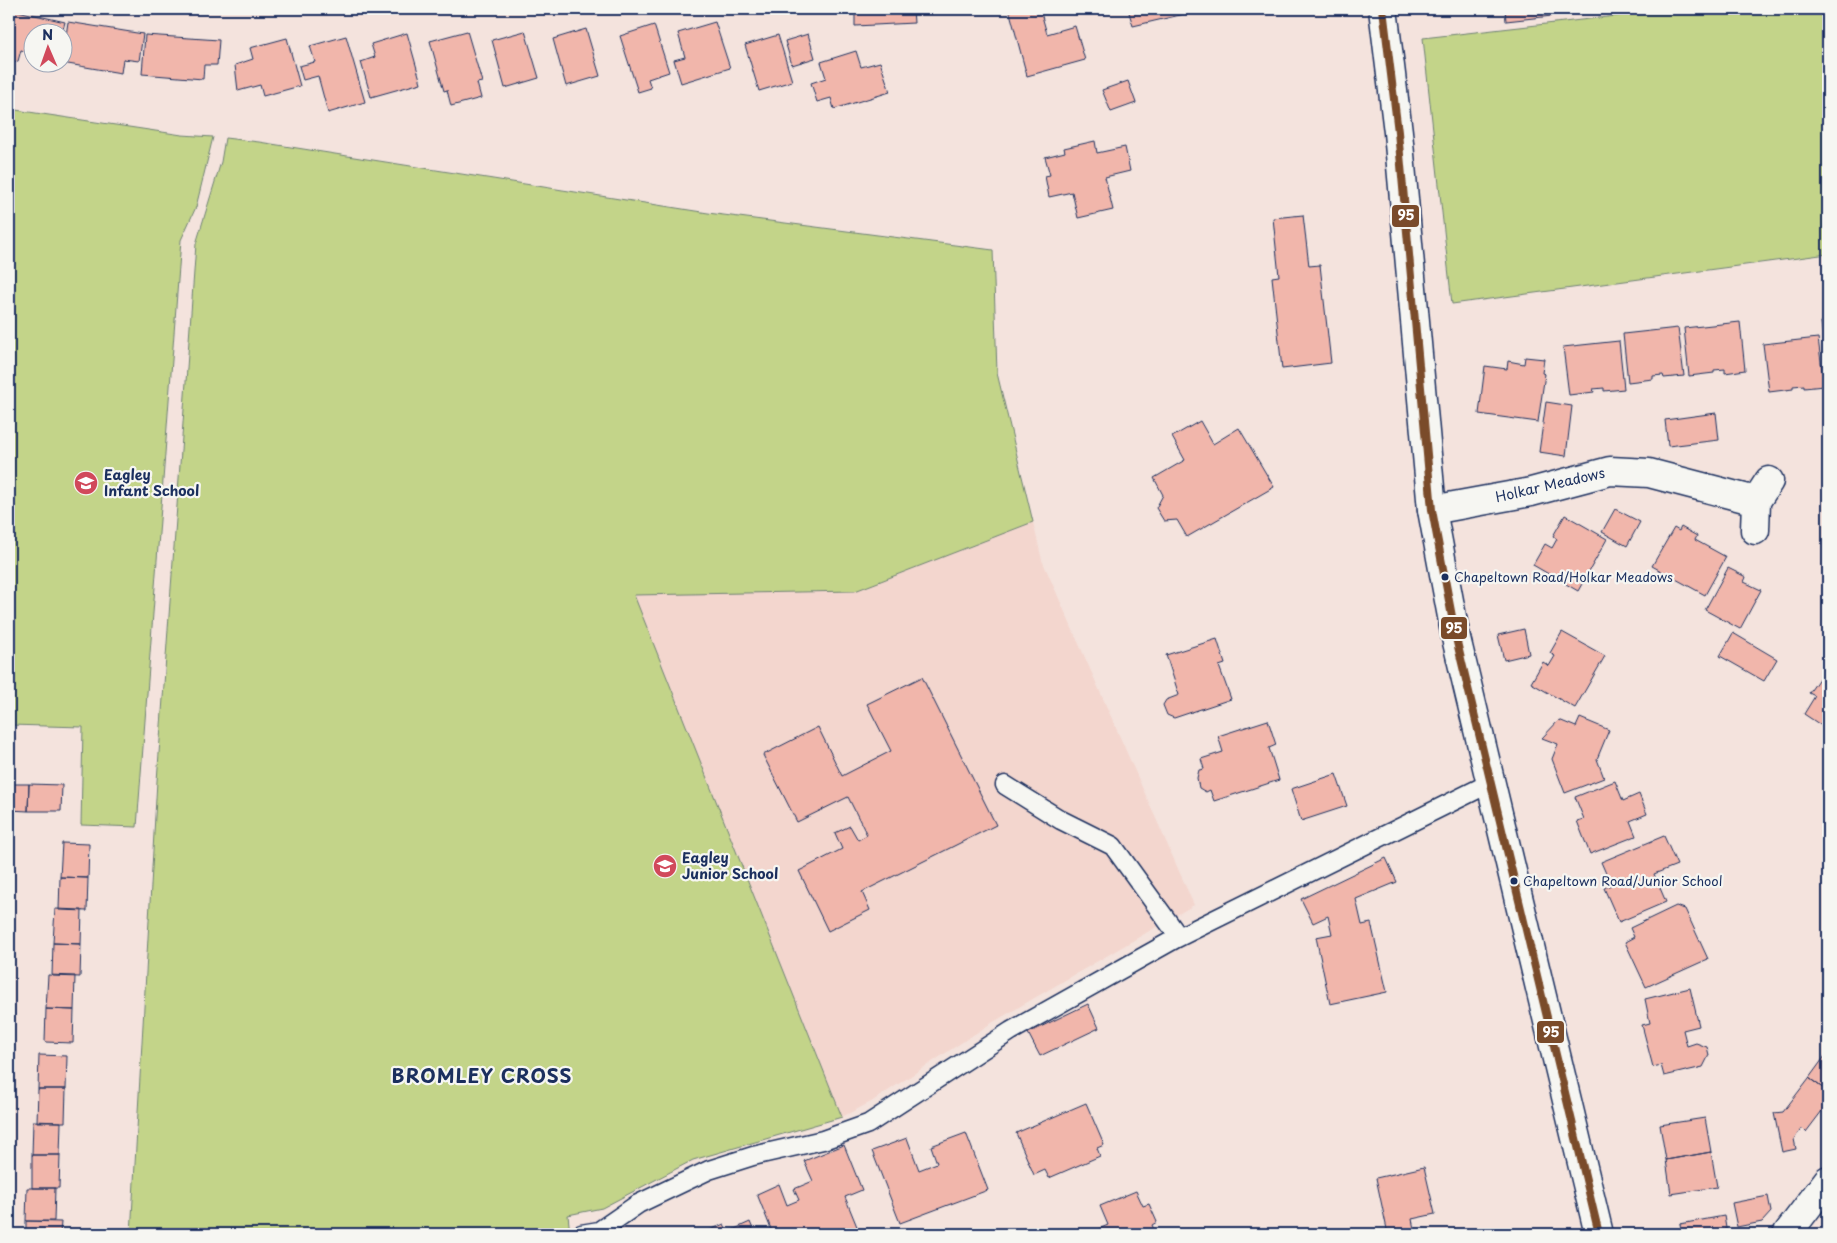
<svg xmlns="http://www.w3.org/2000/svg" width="1837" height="1243" font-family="'Playpen Sans',sans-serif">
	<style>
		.built { fill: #f3d6ce }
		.green { fill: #c3d489; stroke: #6f8274 }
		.building { fill: #f1b6ab; stroke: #1b2f5e }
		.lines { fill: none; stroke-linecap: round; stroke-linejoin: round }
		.service-casing { stroke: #1b2f5e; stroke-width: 21 }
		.minor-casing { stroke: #1b2f5e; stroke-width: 31 }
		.secondary-casing { stroke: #1b2f5e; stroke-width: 31 }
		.service { stroke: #f6f6f2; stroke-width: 18 }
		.minor { stroke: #f6f6f2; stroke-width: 28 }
		.secondary { stroke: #f6f6f2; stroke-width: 28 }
		.bus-1-casing { stroke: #f6f6f2; stroke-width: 11 }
		.bus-1 { stroke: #7a4b2a; stroke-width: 8 }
		.bus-dot { fill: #1b2f5e; stroke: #f6f6f2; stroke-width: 2 }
		.labels { text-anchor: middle; stroke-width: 4.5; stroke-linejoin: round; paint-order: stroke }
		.bus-label { font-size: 13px; fill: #1b2f5e; stroke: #f6f6f2; text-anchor: start }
		.poi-label { font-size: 14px; font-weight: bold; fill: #1b2f5e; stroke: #f6f6f2; text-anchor: start }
		.street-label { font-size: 14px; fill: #1b2f5e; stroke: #f6f6f2 }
		.district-label { font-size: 19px; font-weight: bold; letter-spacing: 1px; fill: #1b2f5e; stroke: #f6f6f2 }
		.line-badge { stroke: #f6f6f2; stroke-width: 2 }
		.badge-label { font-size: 14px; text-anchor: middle; font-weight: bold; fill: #fff }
	</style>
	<rect width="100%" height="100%" fill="#f4e3dd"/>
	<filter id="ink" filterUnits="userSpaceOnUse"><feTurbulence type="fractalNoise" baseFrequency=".02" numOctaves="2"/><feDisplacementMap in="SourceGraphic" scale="10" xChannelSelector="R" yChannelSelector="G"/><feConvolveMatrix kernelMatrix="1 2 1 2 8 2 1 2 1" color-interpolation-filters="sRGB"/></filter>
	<g filter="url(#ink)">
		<path class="built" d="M1033 522 1042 560 1194 905 990 1024 871 1102 842 1117 693 1160 602 1208 568 1215 131 1234 634 594 855 591Z"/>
		<path class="green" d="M1678 9H1828V254L1452 304 1423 38Z
			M9 109 182 135 213 137 196 207 181 240 137 827 81 825 83 727 9 725Z
			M225 138 259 142 708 213 993 250 997 373 1033 522 855 591 634 595 842 1117 693 1160 602 1208 568 1215 570 1234H131L157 781 196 244 221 162Z"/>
		<path class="building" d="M9 9 65 22 62 33 32 32V53L21 50 18 61 9 64Z
			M855 9H913L914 23 855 26Z
			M1009 9H1040L1047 34 1075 26 1085 60 1027 76Z
			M1128 9H1193V12L1133 26Z
			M1505 9H1551L1552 16 1506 21Z
			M68 22 143 34 139 61 123 59 121 73 62 63Z
			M715 22 730 68 681 83 674 60 685 57 678 33Z
			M654 25 669 72 648 79 651 88 638 92 620 36Z
			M586 29 600 76 566 86 553 39Z
			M467 31 482 82 477 83 481 98 451 106 447 90 444 91 430 41Z
			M525 31 539 78 505 88 492 40Z
			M407 33 421 83 371 97 361 62 375 57 371 44Z
			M808 34 815 58 792 65 785 41Z
			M145 35 219 40 217 65H204L203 79 142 74Z
			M778 35 792 81 759 91 745 45Z
			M346 36 365 102 328 113 318 76 303 80 299 66 315 62 310 46Z
			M287 38 300 86 263 96 260 85 238 91 235 65 253 59 250 48Z
			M856 51 861 67 880 62 890 92 834 109 831 98 817 102 811 83 826 78 821 62Z
			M1128 81 1136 103 1111 112 1102 90Z
			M1095 141 1097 153 1125 147 1130 171 1105 177 1113 210 1078 218 1072 192 1049 197 1045 176 1050 175 1045 157 1065 152 1064 148Z
			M1303 215 1309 266 1320 265 1331 363 1282 369 1272 277 1279 276 1273 218Z
			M1828 321V370H1827L1821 322Z
			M1740 322 1745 370 1725 373V369L1714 370V373L1689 376 1684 328Z
			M1678 328 1684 376 1664 378 1663 375 1653 376V379L1628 382 1623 334Z
			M1818 338 1824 386 1804 388V385L1793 386V389L1769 392 1763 344Z
			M1619 341 1624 389 1604 391V388L1593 389 1594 392 1569 395 1563 347Z
			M1525 357 1544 359 1542 373 1545 374 1538 422 1479 414 1485 366 1507 369 1508 361 1524 364Z
			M1546 402 1572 406 1566 456 1539 452Z
			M1716 413 1719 440 1668 446 1665 420Z
			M1200 421 1213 444 1239 428 1274 487 1187 537 1177 520 1164 521 1156 508 1163 495 1154 478 1185 460 1172 437Z
			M1615 509 1640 522 1627 546 1602 532Z
			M1565 515 1607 539 1578 591 1533 565 1545 544 1552 548 1557 539 1553 536Z
			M1681 527 1697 536 1695 540 1726 557 1705 595 1652 566 1674 528 1679 531Z
			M1728 568 1746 577 1744 582 1761 590 1740 629 1705 610Z
			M1524 629 1529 654 1504 660 1498 635Z
			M1562 632 1605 656 1575 708 1531 683 1543 662 1549 666 1555 656 1550 653Z
			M1733 633 1777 659 1764 681 1720 656Z
			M1217 639 1225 664 1219 666 1231 699 1174 718 1167 715 1163 705 1166 700 1179 695 1166 655Z
			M922 677 996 825 862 892 870 910 828 931 799 871 842 849 835 833 850 826 858 840 867 835 848 797 797 822 763 755 818 727 842 776 891 751 867 704Z
			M1820 677 1828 682V730L1804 714 1815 696 1809 693Z
			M1580 718 1609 730 1597 759 1604 778 1565 793 1552 759 1558 744 1542 738 1559 720 1576 727Z
			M1268 720 1276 745 1269 748 1279 780 1214 801 1210 790 1206 792 1199 788 1197 778 1199 770 1204 769 1201 759 1223 752 1218 736Z
			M1336 774 1347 806 1301 821 1291 789Z
			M1615 781 1623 801 1639 794 1647 814 1630 821 1636 836 1590 854 1577 821 1584 819 1575 797Z
			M9 784H29L28 811 9 810Z
			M29 784 62 785 61 811H28Z
			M1664 836 1677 865 1654 874 1666 902 1619 922 1604 888 1611 885 1601 862Z
			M62 843 89 844 88 878 60 877Z
			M1386 858 1397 882 1356 899 1362 925 1371 923 1387 992 1330 1004 1316 937 1332 934 1328 916 1313 923 1301 899Z
			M60 877 88 878 87 911 59 910Z
			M1676 906 1685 909 1708 959 1646 987 1625 942 1634 937 1630 928Z
			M55 909 82 910 81 944 53 943Z
			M53 943 81 944 80 977 52 976Z
			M48 975 75 976 74 1010 46 1009Z
			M1690 988 1699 1026 1683 1030 1687 1046 1696 1043 1707 1047 1709 1055 1703 1067 1664 1076 1661 1065 1653 1067 1642 1025 1650 1023 1645 999Z
			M1088 1004 1099 1028 1040 1056 1028 1033Z
			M46 1009 74 1010 73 1043 45 1042Z
			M1828 1052V1092L1809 1078Z
			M39 1055 67 1056 66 1089H38Z
			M1809 1078 1828 1092V1103L1806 1132 1802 1128 1794 1139 1796 1149 1782 1152 1774 1113 1783 1112Z
			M38 1089H66L65 1122H37Z
			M1086 1103 1104 1145 1097 1148 1100 1156 1049 1178 1045 1170 1034 1175 1016 1133Z
			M1705 1118 1711 1152 1666 1160 1660 1125Z
			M33 1121 61 1122 60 1155H32Z
			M966 1133 988 1190 900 1223 872 1151 907 1138 919 1170 937 1163 931 1146Z
			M844 1145 862 1190 845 1197 860 1234H773L757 1194 779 1184 787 1205 799 1200 794 1189 813 1181 804 1161Z
			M1711 1152 1717 1187 1671 1194 1666 1160Z
			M32 1155H60L59 1188H32Z
			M1424 1167 1435 1214 1412 1219 1415 1234H1388L1376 1178Z
			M27 1188H55L54 1221H26Z
			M1136 1191 1143 1206 1149 1204 1157 1222 1152 1225 1156 1234H1087L1108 1225 1100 1206Z
			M1768 1196 1771 1212 1762 1222 1737 1227 1732 1203Z
			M1724 1216 1727 1234H1682L1680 1224Z
			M26 1221 61 1222 60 1234H26Z
			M750 1222 755 1234H711L710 1230 724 1224 728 1232Z
			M1187 1229 1189 1234H1175Z"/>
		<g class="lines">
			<g class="service-casing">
				<path id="service" d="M1005 785 1061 820 1113 846 1179 937
					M581 1234 599 1231 638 1204 709 1170 753 1156 823 1140 868 1124 1011 1031 1175 939 1490 783"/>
			</g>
			<g class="minor-casing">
				<path id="minor" d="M1432 510 1531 492 1610 471 1649 473 1756 501
					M1755 530 1756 501 1769 481
					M1787 1234 1828 1180"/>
			</g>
			<g class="secondary-casing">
				<path id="secondary" d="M1383 9 1398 132 1432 510 1456 638 1599 1234"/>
			</g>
			<use href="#service" class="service"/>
			<use href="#minor" class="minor"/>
			<use href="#secondary" class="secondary"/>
			<g class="bus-1-casing">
				<path id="bus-1" d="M1383 9 1398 132 1432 510 1456 638 1599 1234"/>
			</g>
			<use href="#bus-1" class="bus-1"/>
		</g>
	</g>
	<defs>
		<g id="school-disc" transform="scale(1.25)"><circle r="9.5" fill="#d1495b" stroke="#f6f6f2"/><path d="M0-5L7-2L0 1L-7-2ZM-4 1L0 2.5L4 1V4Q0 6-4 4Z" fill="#fff"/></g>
	</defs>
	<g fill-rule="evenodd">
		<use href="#school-disc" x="86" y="483"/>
		<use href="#school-disc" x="665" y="866"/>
	</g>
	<g class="bus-dot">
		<circle cx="1445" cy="577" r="4.5"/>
		<circle cx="1514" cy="881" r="4.5"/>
	</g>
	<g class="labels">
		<g class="bus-label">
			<text x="1454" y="582">Chapeltown Road/Holkar Meadows</text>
			<text x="1523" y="886">Chapeltown Road/Junior School</text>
		</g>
		<g class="poi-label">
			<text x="104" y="480">Eagley<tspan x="104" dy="16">Infant School</tspan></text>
			<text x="682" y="863">Eagley<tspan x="682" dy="16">Junior School</tspan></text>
		</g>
		<g class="street-label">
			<text transform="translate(1550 485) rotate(-13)" y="5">Holkar Meadows</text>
		</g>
		<g class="district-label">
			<text x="482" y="1083">BROMLEY CROSS</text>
		</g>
	</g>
	<g class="line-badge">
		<rect x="1391" y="204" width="29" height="24" rx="5" fill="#7a4b2a"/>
		<rect x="1440" y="616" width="28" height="24" rx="5" fill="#7a4b2a"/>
		<rect x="1536" y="1020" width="29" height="24" rx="5" fill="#7a4b2a"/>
	</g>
	<g class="badge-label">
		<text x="1406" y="220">95</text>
		<text x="1454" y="633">95</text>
		<text x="1551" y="1037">95</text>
	</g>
	<rect width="1837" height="1243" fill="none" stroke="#f6f6f2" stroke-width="30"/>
	<rect x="15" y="15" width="1807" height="1213" fill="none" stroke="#1b2f5e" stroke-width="2" filter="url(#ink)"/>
	<g transform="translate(48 48) rotate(358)"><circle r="24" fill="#f6f6f2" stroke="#9ea6b7"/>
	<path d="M0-4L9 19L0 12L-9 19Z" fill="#d1495b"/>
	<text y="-8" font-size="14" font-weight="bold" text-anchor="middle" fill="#1b2f5e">N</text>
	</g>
</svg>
